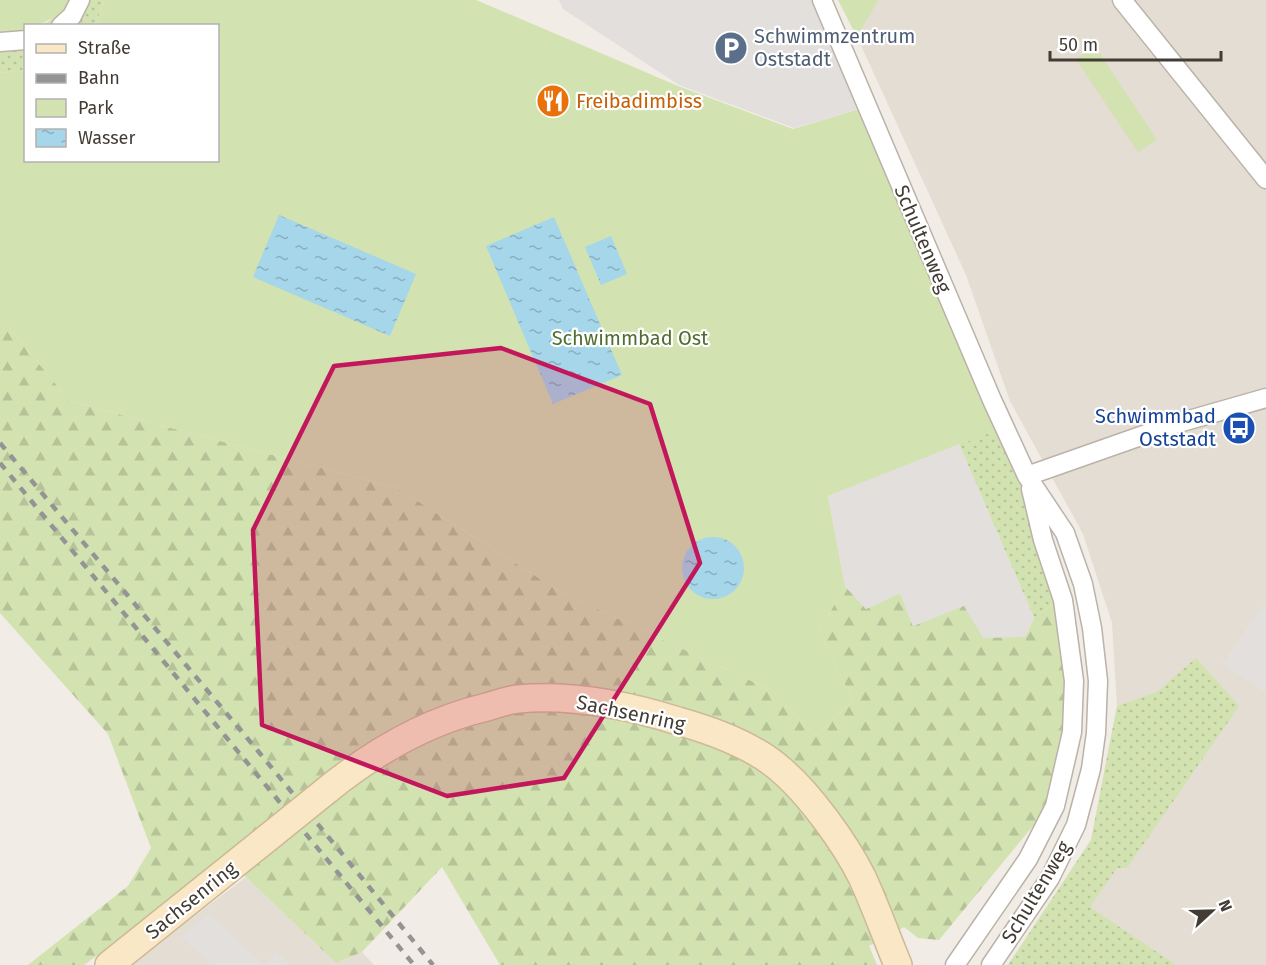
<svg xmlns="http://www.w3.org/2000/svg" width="1266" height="965" font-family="'Fira Sans',sans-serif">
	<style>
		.residential { fill: #e4ddd3 }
		.grass { fill: url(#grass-dots) }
		.forest { fill: url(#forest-firs) }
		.green { fill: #d2e2b0 }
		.parking { fill: #e2dfdd }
		.water { fill: url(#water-ripples) }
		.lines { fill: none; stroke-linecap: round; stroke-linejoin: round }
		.street-casing { stroke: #bbb2a8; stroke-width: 21 }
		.secondary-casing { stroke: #cdb997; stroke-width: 30 }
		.street { stroke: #fff; stroke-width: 18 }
		.secondary { stroke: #fae7c5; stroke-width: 27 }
		.rail { stroke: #949494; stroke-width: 4.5; stroke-dasharray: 8 8; stroke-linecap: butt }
		.secondary-bridge-casing { stroke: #cdb997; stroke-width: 30; stroke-linecap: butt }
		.secondary-bridge { stroke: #fae7c5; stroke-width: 27 }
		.marked { fill: #c2185b; fill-opacity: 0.2; stroke: #c2185b; stroke-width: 4.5; stroke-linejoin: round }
		.labels { text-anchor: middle; stroke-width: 4.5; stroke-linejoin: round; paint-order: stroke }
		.service-label { font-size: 20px; fill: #4e5e75; stroke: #fff; text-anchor: start }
		.food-label { font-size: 20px; fill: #c56008; stroke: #fff; text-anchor: start }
		.street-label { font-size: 20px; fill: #423c35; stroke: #fff }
		.park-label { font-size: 20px; fill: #4e6f2d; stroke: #fff }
		.transit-label { font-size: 20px; fill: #164399; stroke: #fff; text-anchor: end }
	</style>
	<defs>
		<pattern id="grass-dots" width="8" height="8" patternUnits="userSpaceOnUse" patternTransform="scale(1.5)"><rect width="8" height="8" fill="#d2e2b0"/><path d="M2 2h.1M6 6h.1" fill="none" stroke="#b6c398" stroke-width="1.8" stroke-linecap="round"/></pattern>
		<pattern id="forest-firs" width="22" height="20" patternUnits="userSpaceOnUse" patternTransform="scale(1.5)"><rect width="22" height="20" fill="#d2e2b0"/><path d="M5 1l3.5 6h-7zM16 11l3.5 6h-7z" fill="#b6c398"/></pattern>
		<pattern id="water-ripples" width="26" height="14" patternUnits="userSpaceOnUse" patternTransform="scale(1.5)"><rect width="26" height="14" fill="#a5d6ea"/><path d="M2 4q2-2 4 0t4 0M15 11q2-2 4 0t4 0" fill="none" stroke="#88afbe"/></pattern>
	</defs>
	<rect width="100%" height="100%" fill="#f1ece5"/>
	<path class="residential" d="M879 0H1266V965H1008L1091 840 1117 706 1112 623 1083 534 1010 401 966 275 858 39 859 33Z
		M246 877 336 963 362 952 374 965H130Z"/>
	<path class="grass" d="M70 0H105L95 25 35 26 48 22Z
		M25 28V70L0 73V31Z
		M1003 428 1062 598 1034 618 959 444Z
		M1196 658 1239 706 1127 868H1117L1090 907 1176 965H1008L1091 840 1117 706 1157 692Z"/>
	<path class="forest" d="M0 317 70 401 397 488 561 592 773 691 815 736 853 701 819 631 845 586 866 609 900 593 913 626 965 605 1025 637 1034 618 1062 598 1074 681 1056 798 939 940 918 938 904 927 869 946 877 965H500L442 867 362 952 336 963 225 857 168 904 84 965H28L128 886 151 848 108 734 0 613Z"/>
	<path class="green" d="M0 0H70C60 15 44 26 26 26L25 28 0 31Z
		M105 0H476L678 86 793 129 866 107 1003 428 828 496 845 586 819 631 853 701 815 736 773 691 561 592 397 488 70 401 0 317V73L25 70 26 160H218V26L95 25Z
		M838 0H879L859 33 858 39Z
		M1095 46 1157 140 1138 152 1076 59Z"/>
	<path class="parking" d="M559 0H821L866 107 794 128 679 85 563 9Z
		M959 444 1034 618 1025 637 983 638 964 606 913 626 900 593 866 609 845 586 828 496Z
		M1266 601V693L1222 664Z
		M210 914 264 965 276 952 290 965H212L181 937Z"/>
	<path class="water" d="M279 215 416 274 390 336 253 277Z
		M554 217 622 375 553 404 486 246Z
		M611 236 627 274 601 285 585 247Z
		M682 568a31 31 0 1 1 62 0a31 31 0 1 1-62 0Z"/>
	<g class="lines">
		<g class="street-casing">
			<path id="street" d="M822 0 992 400 1027 476 1065 533 1083 584 1092 628 1098 681 1096 733 1091 769 1076 825 1050 878 991 965
				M1122 0 1266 179
				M61 26 72 16 80 0
				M0 42 26 40
				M1027 476 1175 424 1266 398
				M955 965 1028 859 1055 806 1072 732 1074 681 1063 600 1043 540 1031 489"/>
		</g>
		<g class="secondary-casing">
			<path id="secondary" d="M327 790C375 751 427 721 487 707 497 704 507 700 518 699 572 694 627 705 678 721 713 731 753 745 780 769 809 793 845 843 862 877 875 905 886 936 898 965
				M109 965 260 844"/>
		</g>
		<use href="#street" class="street"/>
		<use href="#secondary" class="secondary"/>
		<path class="rail" d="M0 443 258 751 433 965
			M0 463 414 965"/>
		<g class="secondary-bridge-casing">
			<path id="secondary-bridge" d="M260 844 327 790"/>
		</g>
		<use href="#secondary-bridge" class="secondary-bridge"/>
	</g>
	<path class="marked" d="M501 348 650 404 700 563 564 778 447 796 262 725 253 530 334 366Z"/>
	<defs>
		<g id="parking-disc" transform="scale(1.725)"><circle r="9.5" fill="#5c6f8a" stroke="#fff"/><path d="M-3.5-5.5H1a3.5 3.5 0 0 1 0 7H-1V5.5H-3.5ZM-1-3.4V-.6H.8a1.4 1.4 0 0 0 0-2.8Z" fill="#fff"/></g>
		<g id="restaurant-disc" transform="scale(1.725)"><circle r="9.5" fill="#e8710a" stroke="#fff"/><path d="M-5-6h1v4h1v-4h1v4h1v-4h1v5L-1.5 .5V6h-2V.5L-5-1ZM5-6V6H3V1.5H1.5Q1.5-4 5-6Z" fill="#fff"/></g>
		<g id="bus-disc" transform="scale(1.725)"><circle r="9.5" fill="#1a4fb4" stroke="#fff"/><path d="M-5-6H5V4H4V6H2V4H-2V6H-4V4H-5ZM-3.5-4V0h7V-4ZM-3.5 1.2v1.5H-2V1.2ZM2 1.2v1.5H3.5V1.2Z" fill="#fff"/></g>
	</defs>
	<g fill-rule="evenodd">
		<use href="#parking-disc" x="731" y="48"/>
		<use href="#restaurant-disc" x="553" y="101"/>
		<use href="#bus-disc" x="1239" y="428"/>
	</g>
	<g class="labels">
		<g class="service-label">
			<text x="754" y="43">Schwimmzentrum<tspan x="754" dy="23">Oststadt</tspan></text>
		</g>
		<g class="food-label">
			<text x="576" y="108">Freibadimbiss</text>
		</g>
		<g class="street-label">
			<text transform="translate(923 239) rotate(67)" y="7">Schultenweg</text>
			<text transform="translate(631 713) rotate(12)" y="7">Sachsenring</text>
			<text transform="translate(1036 892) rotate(-59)" y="7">Schultenweg</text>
			<text transform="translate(191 900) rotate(-39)" y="7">Sachsenring</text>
		</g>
		<g class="park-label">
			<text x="630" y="345">Schwimmbad Ost</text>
		</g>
		<g class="transit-label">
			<text x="1216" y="423">Schwimmbad<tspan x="1216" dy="23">Oststadt</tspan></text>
		</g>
	</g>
	<rect x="24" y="24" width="195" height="138" fill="#ffffff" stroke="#b3b1ae" stroke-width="1.5"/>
	<rect x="36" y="44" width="30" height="9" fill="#fae7c5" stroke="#b3b1ae" stroke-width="1.5"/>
	<text x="78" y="54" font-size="18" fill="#423c35">Straße</text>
	<rect x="36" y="74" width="30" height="9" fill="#949494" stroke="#b3b1ae" stroke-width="1.5"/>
	<text x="78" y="84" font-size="18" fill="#423c35">Bahn</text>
	<rect x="36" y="99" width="30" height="18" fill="#d2e2b0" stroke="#b3b1ae" stroke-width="1.5"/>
	<text x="78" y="114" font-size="18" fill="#423c35">Park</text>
	<rect x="36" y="129" width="30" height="18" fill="url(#water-ripples)" stroke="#b3b1ae" stroke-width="1.5"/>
	<text x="78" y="144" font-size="18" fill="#423c35">Wasser</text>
	<g transform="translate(1212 911) rotate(68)" stroke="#ffffff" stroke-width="4.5" paint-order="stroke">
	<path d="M0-4.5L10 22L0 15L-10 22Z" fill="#423c35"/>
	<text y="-9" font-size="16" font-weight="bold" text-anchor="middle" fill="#423c35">N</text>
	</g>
	<path d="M1050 51v9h171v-9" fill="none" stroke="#423c35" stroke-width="3"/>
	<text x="1059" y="51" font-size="18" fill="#423c35" stroke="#ffffff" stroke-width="4.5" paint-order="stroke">50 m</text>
</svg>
